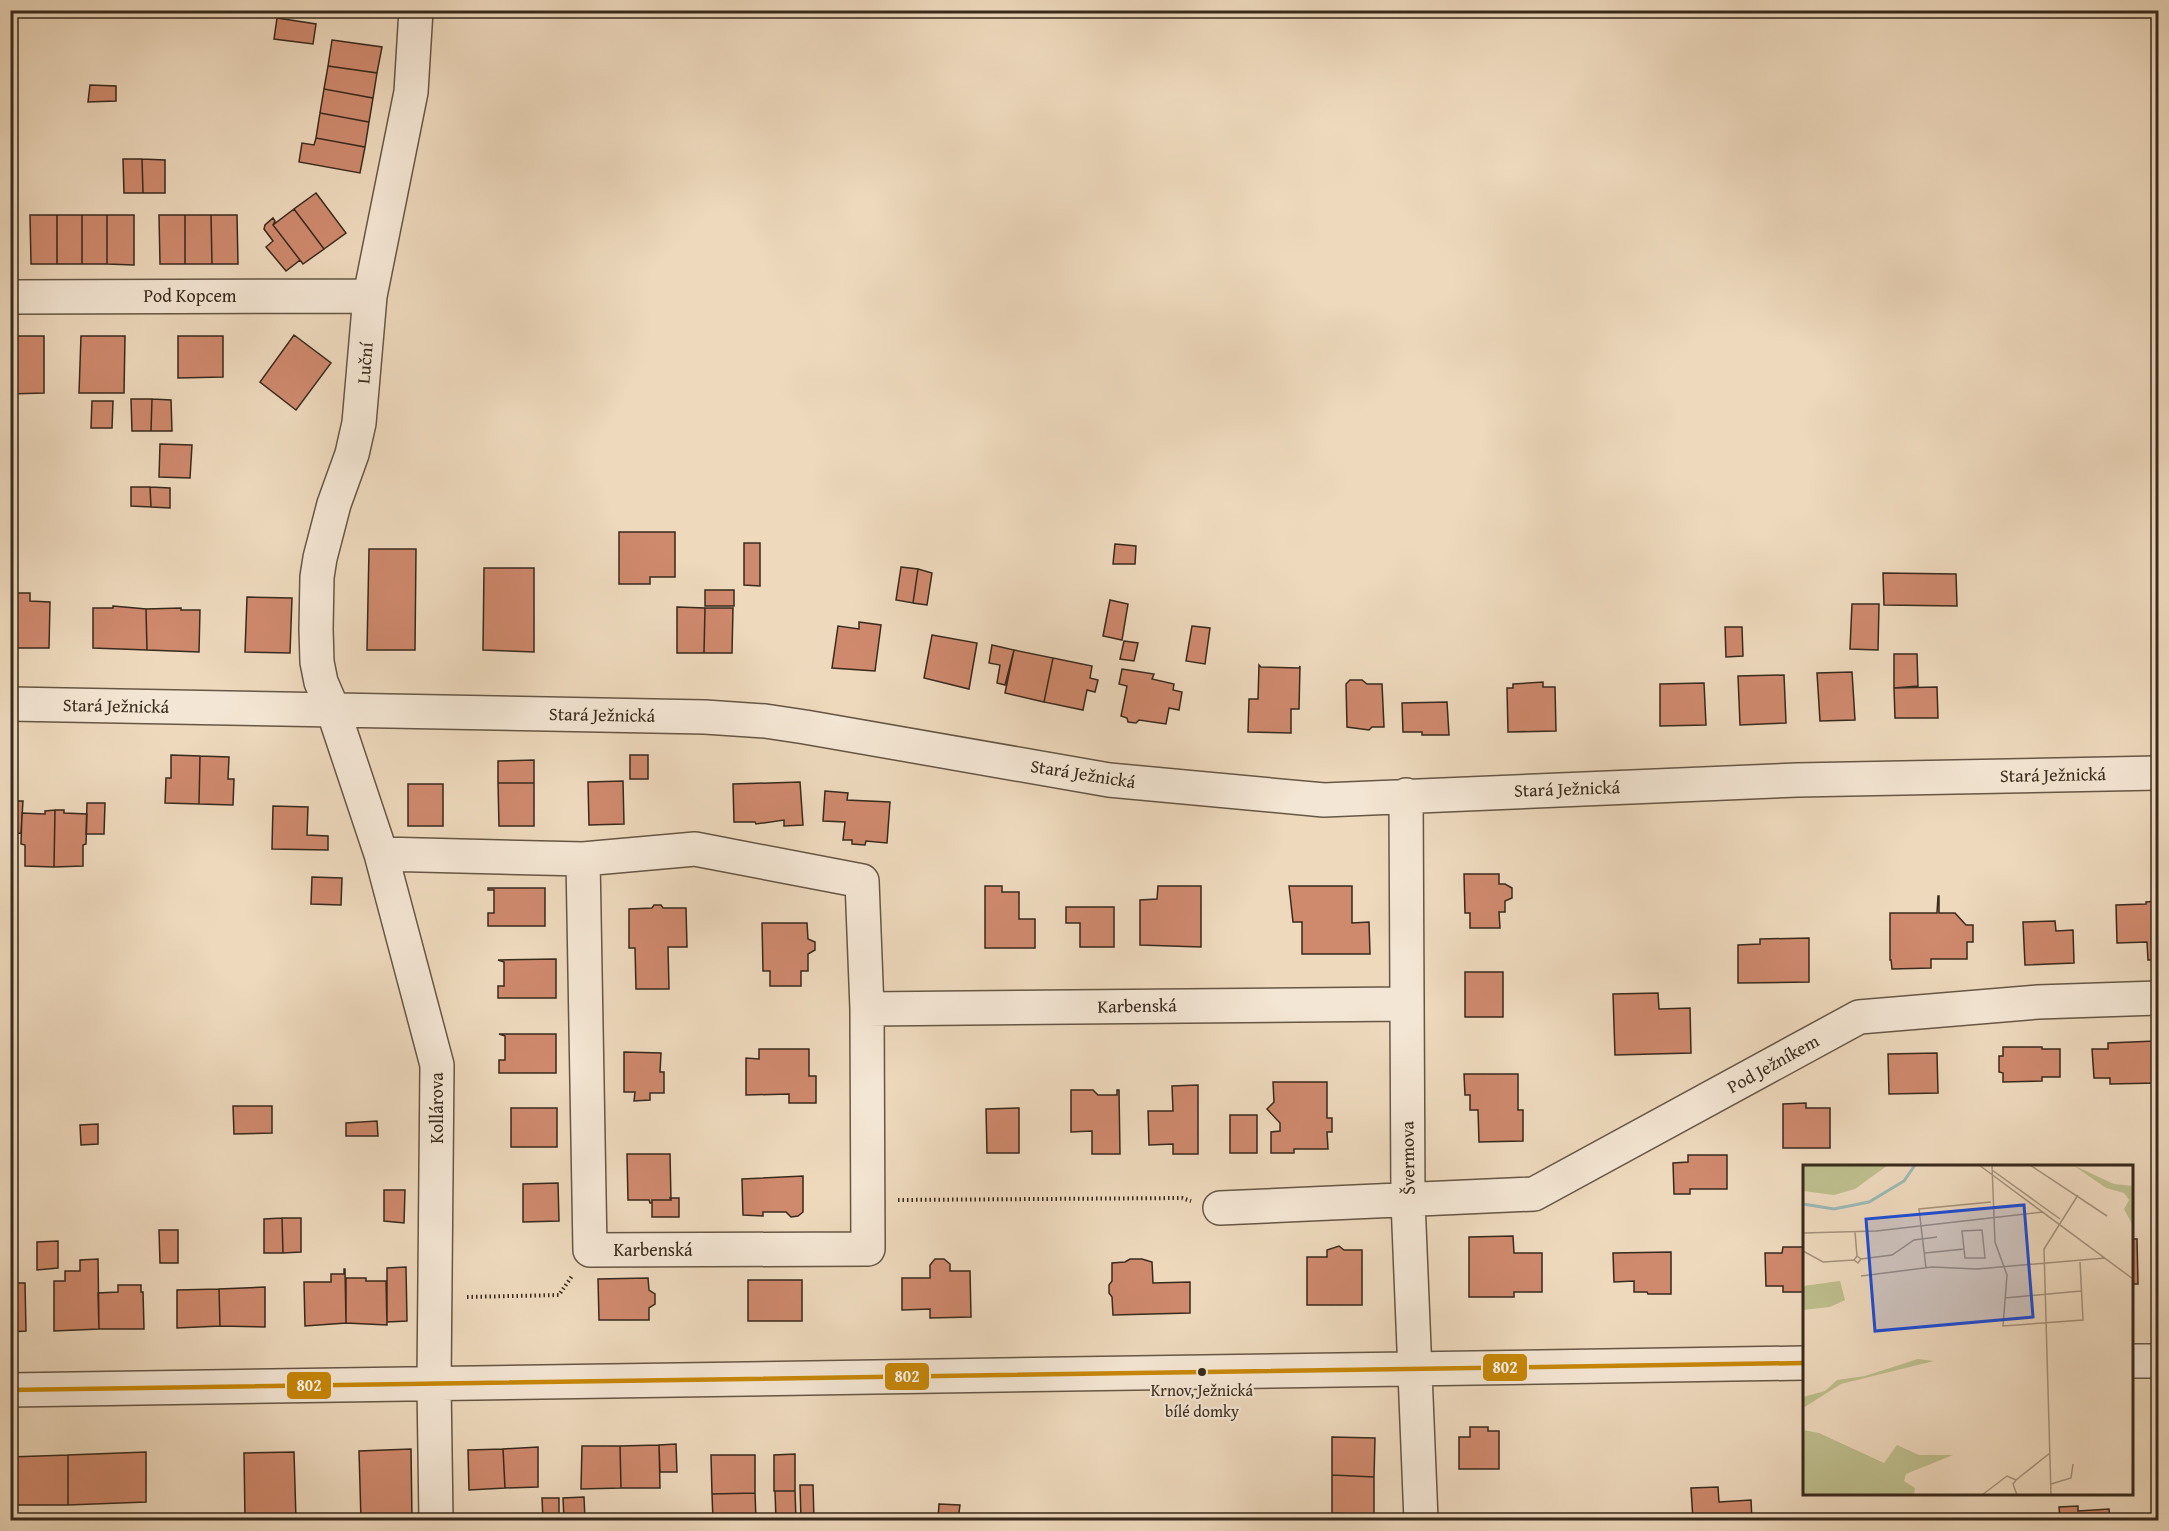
<svg xmlns="http://www.w3.org/2000/svg" width="2169" height="1531" font-family="'Gentium Book Plus',serif">
	<style>
		.building { fill: #cf896d; stroke: #382a1c; stroke-width: 1.5 }
		.lines { fill: none; stroke-linecap: round; stroke-linejoin: round }
		.minor-casing { stroke: #665644; stroke-width: 36 }
		.path { stroke: #382a1c; stroke-width: 4; stroke-dasharray: 1.5 3; stroke-linecap: butt }
		.minor { stroke: #f4e6d4; stroke-width: 33 }
		.bus-1-casing { stroke: #f4e6d4; stroke-width: 9 }
		.bus-1 { stroke: #c78707; stroke-width: 4.5 }
		.bus-dot { fill: #382a1c; stroke: #f4e6d4; stroke-width: 2 }
		.labels { text-anchor: middle; stroke-width: 4.5; stroke-linejoin: round; paint-order: stroke }
		.bus-label { font-size: 16px; fill: #382a1c; stroke: #f4e6d4 }
		.street-label { font-size: 18px; fill: #382a1c; stroke: #f4e6d4 }
		.inset-river { fill: none; stroke: #9ab9b6; stroke-width: 3 }
		.inset-road { fill: none; stroke: #a5937d; stroke-width: 1.5 }
		.view { fill: #1d4ed8; fill-opacity: 0.15; stroke: #1d4ed8; stroke-width: 3 }
		.inset-edge { fill: none; stroke: #382a1c; stroke-width: 3 }
		.line-badge { stroke: #f4e6d4; stroke-width: 2 }
		.badge-label { font-size: 16px; text-anchor: middle; font-weight: bold; fill: #fff }
	</style>
	<rect width="100%" height="100%" fill="#eed9bd"/>
	<filter id="stains"><feTurbulence type="fractalNoise" baseFrequency=".00333" numOctaves="4"/><feColorMatrix values="0 0 0 0 .2 0 0 0 0 .09 0 0 0 0 .02 0 0 0 .5 -.17"/></filter>
	<radialGradient id="worn" r=".72"><stop offset=".6" stop-color="#630" stop-opacity="0"/><stop offset="1" stop-color="#630" stop-opacity=".3"/></radialGradient>
	<path class="building" d="M277 18 316 24 313 44 274 39Z
		M332 40 382 47 377 73 328 66Z
		M328 66 377 73 373 98 324 89Z
		M90 85 116 86V101L88 102Z
		M324 89 373 98 369 122 320 113Z
		M320 113 369 122 365 147 316 138Z
		M316 138 365 147 360 173 299 162 302 143 314 145Z
		M123 159H142L143 193H124Z
		M142 159 165 160V193H143Z
		M316 193 346 233 324 249 294 209Z
		M294 209 324 249 303 264 273 225Z
		M30 215H57V264H31Z
		M57 215H82V264H57Z
		M82 215H107V264H82Z
		M107 215H134V265L107 264Z
		M159 215H185V264H160Z
		M185 215H211L212 264H185Z
		M211 215H237L238 264H212Z
		M273 218 275 221 273 225 300 260 286 271 266 247 273 241 264 229 265 225Z
		M294 335 331 363 296 410 260 382Z
		M10 336H44V393L10 394Z
		M81 336H125L124 393H79Z
		M178 336H223V377L178 378Z
		M131 399H152L151 431H132Z
		M152 399 171 400 172 431H151Z
		M92 401H113L112 428H91Z
		M160 444 192 445 190 478 159 477Z
		M131 487H150L151 507 131 506Z
		M150 487 170 488V508L151 507Z
		M619 532H675V577H650V584H619Z
		M744 543H760V586L744 585Z
		M1115 544 1136 546 1135 564H1113Z
		M369 549H416L415 650H367Z
		M901 567 918 569 913 603 896 600Z
		M484 568H534V652L483 650Z
		M918 569 932 573 927 605 913 603Z
		M1883 573 1956 574 1957 606 1884 605Z
		M705 590H734V606H705Z
		M13 593H30V601L50 602 49 648H10V601L13 602Z
		M247 597 292 598 290 653 245 652Z
		M1110 600 1128 604 1122 640 1103 636Z
		M1852 604H1879L1878 650 1850 649Z
		M113 606 146 609 147 650 93 648V608H113Z
		M677 607 705 608 704 653H677Z
		M181 608V610H200L199 652 147 650 146 609Z
		M705 608H733L732 653H704Z
		M859 622 881 625 875 671 832 668 838 626 859 629Z
		M1192 626 1210 628 1205 664 1186 661Z
		M1725 627H1742L1743 656 1726 657Z
		M932 635 977 643 969 689 924 678Z
		M1124 641 1138 643 1134 661 1120 659Z
		M992 645 1014 650 1005 685 997 683 1000 665 989 663Z
		M1014 650 1053 658 1044 702 1005 693Z
		M1894 654H1917L1918 686 1894 688Z
		M1053 658 1092 666 1090 678 1098 680 1095 692 1087 690 1083 710 1044 702Z
		M1259 665 1261 667 1299 668 1300 666 1299 709H1291V733L1248 732 1249 699H1258Z
		M1122 669 1154 674 1152 679 1174 684 1173 690 1182 692 1179 710 1169 708 1166 724 1139 720 1136 723 1128 722 1127 718 1121 716 1127 686 1119 684Z
		M1852 672 1855 720 1820 721 1817 673Z
		M1784 675 1786 723 1740 725 1738 676Z
		M1350 680H1362L1367 684H1382L1384 727H1372L1369 730 1347 727 1346 684Z
		M1543 682V687H1555L1556 731 1508 732 1507 688H1513V684Z
		M1704 683 1706 725 1660 726V684Z
		M1937 687 1938 718H1895L1894 688Z
		M1447 702 1449 735H1422V732H1403L1402 703Z
		M171 755 200 756 199 804 165 803 166 778H171Z
		M630 755H648V779H630Z
		M200 756 229 757 228 779H234L233 805 199 804Z
		M534 760V783H498V761Z
		M623 781 624 824 589 825 588 782Z
		M800 782 803 825 784 826V820L756 824 755 822H734L733 784Z
		M498 783H534V826H499Z
		M408 784H443V826H408Z
		M825 791 848 793 847 800 890 802 887 843 866 841 865 845 852 844V840H843L845 822 823 821Z
		M10 801H23L21 833 10 834Z
		M87 803H105L104 834H86Z
		M273 806 308 807 307 835 328 836V850L272 849Z
		M55 810H64V813L87 814 86 844 83 845V866L54 867Z
		M55 810 54 867 25 866V845L21 844 22 813 45 814V811Z
		M1464 874H1499V884H1505L1512 888V898L1505 901V912H1499L1500 928H1470V913H1465Z
		M312 877 342 878 341 905 311 904Z
		M985 886H1002V892H1019V919H1035V948H985Z
		M1158 886H1201V947L1140 945V900L1157 899Z
		M1289 886H1352V923L1369 922 1370 954H1302V922H1293Z
		M488 888H545V926H488V913H494V890H488Z
		M1938 896H1939V913H1955L1966 925H1973V942H1967V959H1931V968L1892 969 1891 960H1890V913H1937Z
		M2158 901V960H2148L2147 942 2117 943 2116 905 2146 904V902Z
		M654 905H661L663 908H686L687 947H668L669 989H636L635 948H629V909L652 908Z
		M1066 907H1114V947H1080V923H1066Z
		M2055 921 2056 931 2073 930 2074 963 2025 965 2023 922Z
		M762 923H807L808 939 815 942V950L808 954V971H801V986H770V971H763Z
		M1809 938V982L1738 983V945L1760 944V939Z
		M556 959V998H498V986H504V962L498 960Z
		M1465 972H1503V1017H1465Z
		M1658 993 1659 1009 1690 1008 1691 1053 1615 1055 1613 994Z
		M499 1034H556V1073H499V1060H505V1036Z
		M2155 1041 2157 1083 2110 1084V1078H2094L2092 1049H2108V1043Z
		M2003 1047H2042V1049H2060V1077H2042V1081L2003 1082V1073L1999 1072V1056H2003Z
		M759 1049H809V1076H816V1103H789V1094L746 1095V1058L759 1059Z
		M624 1052 661 1053 660 1072H664V1093H650V1100L634 1101 635 1092H624Z
		M1937 1053 1938 1093 1889 1094 1888 1054Z
		M1464 1074H1518V1110H1523V1141L1479 1142 1478 1110H1470V1095H1465Z
		M1273 1082H1327V1118H1332V1132H1327L1328 1149H1294V1153H1271V1132L1280 1131V1123L1267 1109 1274 1102Z
		M1198 1085V1154H1173V1144L1149 1145 1148 1111H1173L1172 1086Z
		M1071 1090H1093L1098 1095H1117V1090H1119L1120 1154H1092V1131L1071 1132Z
		M1806 1103V1108H1830V1148H1783V1104Z
		M233 1106H272V1133L234 1134Z
		M511 1108H557V1147H511Z
		M1019 1108V1153H987L986 1109Z
		M1230 1115H1257V1153H1230Z
		M377 1121 378 1136H346V1123Z
		M98 1124V1144L81 1145 80 1125Z
		M627 1154H670L671 1200H652V1203H650L649 1200H628Z
		M1688 1155H1727V1189H1690V1194H1674L1673 1163 1688 1162Z
		M803 1176V1212L798 1216 791 1217 786 1212H763V1216L743 1215 742 1179Z
		M558 1183 559 1221 523 1222V1184Z
		M384 1190H405L404 1223 384 1221Z
		M670 1198H679V1217H652V1200H671Z
		M282 1218 283 1253H264V1219Z
		M282 1218H301V1252L283 1253Z
		M159 1230H178V1263H160Z
		M1513 1236 1514 1253H1542V1292H1514V1297H1469V1237Z
		M2132 1239H2137L2138 1284H2132Z
		M58 1241V1268L37 1270V1242Z
		M1339 1246 1344 1250H1362V1305H1307V1257H1327V1250Z
		M1783 1247H1804V1292H1783V1286H1766L1765 1253H1782Z
		M1671 1252V1294H1648L1647 1292H1634V1281L1614 1282 1613 1253Z
		M98 1259 99 1329 54 1331V1281H65V1271H80V1260Z
		M935 1259H944L950 1264V1271H970L971 1317 930 1318V1309L902 1310V1278H930V1265Z
		M1130 1259H1142L1152 1262 1153 1283 1190 1282V1313L1113 1315 1112 1297 1109 1293V1285L1112 1281V1263L1125 1262Z
		M406 1267 407 1321 387 1322V1268Z
		M344 1269H345L346 1323 305 1326 304 1282H331V1274H344Z
		M346 1278H366V1281H386L387 1325 346 1323Z
		M648 1278 649 1290 655 1294V1304L649 1308V1320H599L598 1279Z
		M748 1280H802V1321H748Z
		M10 1283H25L26 1331 10 1332Z
		M118 1285H141V1292H143L144 1329H99L98 1293 118 1292Z
		M265 1287V1327L220 1326 219 1289Z
		M219 1289 220 1326 177 1328V1290Z
		M1470 1427H1488V1431H1499V1469H1459V1437H1470Z
		M1332 1437 1375 1438 1374 1477 1332 1475Z
		M676 1444 677 1472H660L659 1445Z
		M659 1445 660 1488H621L620 1446Z
		M582 1446H620L621 1488 581 1489Z
		M538 1447V1487L505 1488 503 1449Z
		M411 1449 412 1520H361L359 1451Z
		M503 1449 505 1488 469 1490 468 1450Z
		M146 1452V1502L68 1505V1455Z
		M294 1452 296 1520H245L244 1453Z
		M795 1454V1491H774V1455Z
		M68 1455V1505H10V1457Z
		M711 1455H755V1493L712 1494Z
		M1332 1475 1374 1477V1515L1332 1513Z
		M800 1485H813L814 1520H801Z
		M1718 1487 1719 1502 1751 1500 1752 1520H1693L1691 1488Z
		M775 1491H795L796 1520H776Z
		M755 1493 756 1520H713L712 1494Z
		M584 1497 585 1520H564L563 1498Z
		M542 1498H559V1520H543Z
		M939 1504 960 1505 958 1520H938Z
		M2078 1506V1511L2109 1509 2110 1520H2060L2059 1507Z
		M901 1515V1520H862V1516Z
		M862 1516V1520H824V1518Z
		M958 1517 996 1518V1520H958Z"/>
	<g class="lines">
		<g class="minor-casing">
			<path id="minor" d="M416 10 411 92 370 296 359 423 352 454 334 504 320 558 317 577 316 629 317 662 321 682 333 710 381 854 437 1065 434 1384 436 1520
				M10 297 370 296
				M10 704 705 717 765 721 805 727 1109 780 1324 800 1797 780 2158 773
				M1406 795 1408 1201 1421 1520
				M381 854 583 859
				M867 1009 862 881 695 849 583 859 590 1250 868 1249 867 1009 1406 1004
				M1220 1208 1534 1194 1859 1017 2038 1002 2158 998
				M2132 1361H2158
				M10 1390 1804 1363"/>
		</g>
		<path class="path" d="M898 1200 1182 1198 1191 1201
			M467 1297 559 1295 572 1276"/>
		<use href="#minor" class="minor"/>
		<g class="bus-1-casing">
			<path id="bus-1" d="M10 1390 1804 1363"/>
		</g>
		<use href="#bus-1" class="bus-1"/>
	</g>
	<circle class="bus-dot" cx="1202" cy="1372" r="5"/>
	<g class="labels">
		<g class="bus-label">
			<text x="1202" y="1396">Krnov, Ježnická<tspan x="1202" dy="21">bílé domky</tspan></text>
		</g>
		<g class="street-label">
			<text x="190" y="302">Pod Kopcem</text>
			<text transform="translate(365 363) rotate(-85)" y="6">Luční</text>
			<text transform="translate(116 706) rotate(1)" y="6">Stará Ježnická</text>
			<text transform="translate(602 715) rotate(1)" y="6">Stará Ježnická</text>
			<text transform="translate(1083 774) rotate(9)" y="6">Stará Ježnická</text>
			<text transform="translate(2053 775) rotate(-1)" y="6">Stará Ježnická</text>
			<text transform="translate(1567 789) rotate(-2)" y="6">Stará Ježnická</text>
			<text transform="translate(1137 1006) rotate(-1)" y="6">Karbenská</text>
			<text transform="translate(1773 1064) rotate(-29)" y="6">Pod Ježníkem</text>
			<text transform="translate(437 1108) rotate(-90)" y="6">Kollárova</text>
			<text transform="translate(1408 1158) rotate(-91)" y="6">Švermova</text>
			<text x="653" y="1256">Karbenská</text>
		</g>
	</g>
	<g transform="translate(1803 1165)">
		<rect width="330" height="330" fill="#eed9bd"/>
		<path d="M0 0H85L52 24 31 30 0 26ZM270 0 311 19 330 21V61L321 44 326 35 321 28 303 23ZM37 116 42 135 27 142 0 145V121ZM115 194 131 196 38 219 0 243V232L22 226 34 215 62 211ZM0 265 16 268 81 298 94 280 116 290H150L103 309 101 316 112 323 111 330H0Z" fill="#bebe8e"/>
		<path class="inset-river" d="M0 39 31 44 66 37 101 16 112 0"/>
		<path class="inset-road" d="M176 0 330 114M189 0 192 77 204 110 200 161 280 155 277 97M227 0 304 51M189 5 257 54M52 67 54 91M0 68 73 66 240 47M0 86 20 97 51 95M122 88 161 84 159 66 179 65 182 93H162L161 84M58 94 54 91 51 95 55 98 58 94 89 90 111 75 134 72M123 103 116 44 188 37M58 111 129 102 174 104 302 93M202 133 278 126M248 319 268 313 270 299M179 330 204 311 213 315M214 330 210 319 213 315 247 288M248 330 241 84 275 30"/>
		<path class="view" d="M221 40 230 152 72 166 63 54Z"/>
		<rect width="330" height="330" class="inset-edge"/>
	</g>
	<g class="line-badge">
		<rect x="1482" y="1353" width="46" height="29" rx="6" fill="#c78707"/>
		<rect x="884" y="1362" width="46" height="29" rx="6" fill="#c78707"/>
		<rect x="286" y="1371" width="46" height="29" rx="6" fill="#c78707"/>
	</g>
	<g class="badge-label">
		<text x="1505" y="1373">802</text>
		<text x="907" y="1382">802</text>
		<text x="309" y="1391">802</text>
	</g>
	<rect width="2169" height="1531" fill="none" stroke="#eed9bd" stroke-width="36"/>
	<rect x="12" y="12" width="2145" height="1507" fill="none" stroke="#382a1c" stroke-width="3"/>
	<rect x="18" y="18" width="2133" height="1495" fill="none" stroke="#382a1c" stroke-width="1.5"/>
	<rect width="100%" height="100%" filter="url(#stains)"/>
	<rect width="100%" height="100%" fill="url(#worn)"/>
</svg>
